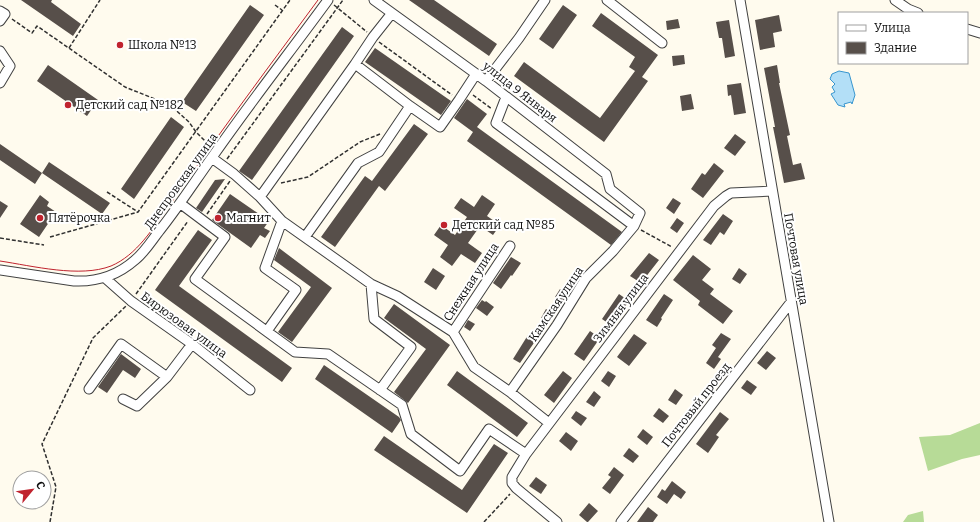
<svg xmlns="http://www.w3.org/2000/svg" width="980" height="522" font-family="Bitter,serif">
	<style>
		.forest { fill: #b7db97 }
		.water { fill: #b3dff7; stroke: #3896cf }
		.building { fill: #574f4a }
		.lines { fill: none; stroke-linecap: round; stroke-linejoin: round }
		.minor-casing { stroke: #414141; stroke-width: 11 }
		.path { stroke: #303030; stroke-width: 1.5; stroke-dasharray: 4 2; stroke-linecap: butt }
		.minor { stroke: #fff; stroke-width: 9 }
		.tram { stroke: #c0232e; stroke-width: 1 }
		.poi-dot { fill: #c0232e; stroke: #fff; stroke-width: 1.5 }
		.labels { text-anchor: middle; stroke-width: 4; stroke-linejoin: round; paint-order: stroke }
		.poi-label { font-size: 12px; fill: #0e0e0e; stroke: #fff; text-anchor: start }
		.street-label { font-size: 12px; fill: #0e0e0e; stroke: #fff }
	</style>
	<rect width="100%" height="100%" fill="#fffbee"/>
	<path class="forest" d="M980 423V455L962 459 928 471 919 437 950 435Z
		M923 511 924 522H903L908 515Z"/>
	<path class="water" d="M839 71 849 73 855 95 852 104 851 102 844 104 845 107 838 105 831 94 835 92 832 87 835 84 830 79 832 74Z"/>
	<path class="building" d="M21 0H52L51 2 81 24 73 36Z
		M409 0H434L497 44 489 56Z
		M250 5 264 15 196 111 182 102Z
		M563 5 577 15 553 49 539 39Z
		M601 13 658 55 642 77 648 81 604 142 514 76 524 62 600 118 635 71 629 67 635 57 592 26Z
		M779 15 782 31 773 33 775 47 760 50 755 20Z
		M678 19 680 28 667 30 666 21Z
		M729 20 735 56 725 58 722 38H719L716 22Z
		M342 27 354 36 252 180 239 171Z
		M375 48 451 101 441 115 365 62Z
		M684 55 685 64 673 66 672 56Z
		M48 65 98 100 87 116 37 81Z
		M777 65 780 83H779L790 135 787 136 793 165 801 163 805 179 784 183 776 142 773 127H775L764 68Z
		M741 83 746 113 734 115 731 95 728 96 727 85Z
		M691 94 694 109 682 111 680 96Z
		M467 99 487 114 477 127 622 232 611 245 467 141 473 132 454 118Z
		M171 117 184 127 134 199 121 189Z
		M414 124 428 134 385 191 379 186 335 247 321 237 365 176 372 181Z
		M735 134 746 142 735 156 724 148Z
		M0 144 42 173 35 184 0 160Z
		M49 162 110 203 102 214 42 173Z
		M714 163 724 171 703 198 691 189 702 173 705 175Z
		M225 179 202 212 196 208 215 180Z
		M230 194 269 221 264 228 270 231 265 238 260 235 251 248 212 220Z
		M40 195 49 202 47 206 56 212 39 237 20 224Z
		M482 195 495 204 487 216 500 225 493 235 480 226 468 243 482 253 475 263 461 254 452 266 440 257 448 245 434 235 441 225 455 235 467 217 454 208 461 198 474 207Z
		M673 198 681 203 674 214 666 208Z
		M0 201 8 206 0 218Z
		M723 214 733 221 724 235 720 232 711 245 703 240Z
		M677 218 684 223 677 233 670 228Z
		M198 230 212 240 179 286 292 368 282 382 155 290Z
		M279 248 332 288 292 342 278 332 311 287 274 260Z
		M649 253 659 260 641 283 630 276Z
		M693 255 711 269 702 280 714 289 710 294 733 311 723 324 698 305 700 301 673 280Z
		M511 257 521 263 512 276 511 275 501 289 493 283Z
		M433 268 445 276 436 290 424 282Z
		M739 268 747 274 740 284 732 279Z
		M560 289 568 294 563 302 555 297Z
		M619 294 629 301 612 326 602 319Z
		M664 294 673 300 661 318 662 319 657 327 646 320Z
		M482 300 485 302 486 301 494 307 487 316 476 308Z
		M394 304 450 345 408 403 394 392 426 349 384 318Z
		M546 309 554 314 548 323 541 318Z
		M468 320 475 324 470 331 464 327Z
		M590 331 600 338 584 361 574 354Z
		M721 333 731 339 718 357 721 359 714 369 706 363 716 348 712 345Z
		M634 334 647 343 629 366 617 357Z
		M528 335 536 340 520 363 513 359Z
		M767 351 776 358 766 370 757 363Z
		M121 354 141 369 135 378 123 370 107 393 98 387Z
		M324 365 399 417 401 420 392 433 315 379Z
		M457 371 528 423 517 437 447 385Z
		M563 371 572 378 554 403 544 395Z
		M608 371 616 376 609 387 601 381Z
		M747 380 757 387 751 395 741 388Z
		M675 389 683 395 676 405 668 400Z
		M594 391 601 397 594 407 586 402Z
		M659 408 669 416 663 423 653 416Z
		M576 411 587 418 581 426 571 418Z
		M720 412 729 419 716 435 719 437 708 453 696 444Z
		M643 429 653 437 647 445 637 437Z
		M566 432 578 441 571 451 559 441Z
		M384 436 462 490 494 444 508 453 467 513 374 450Z
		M629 448 639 456 633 463 623 456Z
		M614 467 624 475 610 494 602 488 611 477 608 475Z
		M536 477 547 485 541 494 529 486Z
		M672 481 686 492 681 499 674 494 667 504 657 497 662 489 665 491Z
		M589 503 598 511 588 522H587L579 515Z
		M648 507 658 515 653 522H637Z"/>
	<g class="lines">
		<g class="minor-casing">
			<path id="minor" d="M374 0 486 81 606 174 610 189 640 213 634 226 613 251 586 278 557 325 510 392
				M607 0 662 43
				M740 0 829 522
				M895 0 908 9 918 13
				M0 11 5 14 0 21
				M967 29 980 33
				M0 51 10 66 0 83
				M355 64 373 37 392 13
				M486 81 519 38 545 0
				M506 97 496 123 634 226
				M410 106 440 127 459 100 476 74
				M212 158 234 174 260 197 282 221 371 284 397 296 453 332 474 367 510 392 549 423
				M260 197 355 64 410 106 379 152 358 163 305 237
				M181 204 225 237 195 279 295 352 328 354 402 405 411 434 460 471 489 429 526 454
				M0 270 74 281C97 282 117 276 135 260 145 252 152 240 160 230 179 206 195 181 213 156 250 103 290 52 328 0
				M105 278 131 301 192 344 250 390
				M371 284 374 319 411 347 380 390
				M267 331 296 290 265 268 282 221
				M453 332 510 246
				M89 389 121 344 167 377 192 344
				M123 399 137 406 167 377
				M557 522 516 488 512 483V477L526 454 714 206 726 196 731 193 772 191
				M621 522 791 302"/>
		</g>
		<path class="path" d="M275 5 282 10
			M334 5 367 32
			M12 19 32 33 37 26 125 87 170 105 189 122 196 132 210 146
			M379 42 452 95
			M69 48 100 0
			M473 95 492 109
			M227 159 343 0
			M281 183 308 177 360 142 380 134
			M107 192 138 212
			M207 214 230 181
			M641 230 672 247
			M50 237 138 212 290 0
			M0 238 44 245
			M136 294 188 221
			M50 522 56 487 42 444 93 338 126 306
			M484 522 510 494"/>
		<use href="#minor" class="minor"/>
		<path class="tram" d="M0 261C33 266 80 278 111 266 137 255 153 228 169 206 183 186 197 166 211 146 246 97 282 49 318 0"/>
	</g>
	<g class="poi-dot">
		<circle cx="120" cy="45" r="4"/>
		<circle cx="68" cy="105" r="4"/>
		<circle cx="40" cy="218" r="4"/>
		<circle cx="218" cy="218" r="4"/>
		<circle cx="444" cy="225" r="4"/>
	</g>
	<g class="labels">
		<g class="poi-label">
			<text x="128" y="49">Школа №13</text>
			<text x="76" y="109">Детский сад №182</text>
			<text x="48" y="222">Пятёрочка</text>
			<text x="226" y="222">Магнит</text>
			<text x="452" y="229">Детский сад №85</text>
		</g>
		<g class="street-label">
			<text transform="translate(520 92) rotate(38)" y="4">улица 9 Января</text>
			<text transform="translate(181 181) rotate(-54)" y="4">Днепровская улица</text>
			<text transform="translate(796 259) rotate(80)" y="4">Почтовая улица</text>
			<text transform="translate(471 282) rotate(-57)" y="4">Снежная улица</text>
			<text transform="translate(556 304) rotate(-56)" y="4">Камская улица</text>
			<text transform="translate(621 308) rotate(-53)" y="4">Зимняя улица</text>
			<text transform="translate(184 325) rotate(36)" y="4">Бирюзовая улица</text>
			<text transform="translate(696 405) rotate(-52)" y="4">Почтовый проезд</text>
		</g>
	</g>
	<rect x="838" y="12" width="130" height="52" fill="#ffffff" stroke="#9f9f9f"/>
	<rect x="846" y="25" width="20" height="6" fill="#ffffff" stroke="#9f9f9f"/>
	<text x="874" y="32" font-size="12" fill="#0e0e0e">Улица</text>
	<rect x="846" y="42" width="20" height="12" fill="#574f4a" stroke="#9f9f9f"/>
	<text x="874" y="52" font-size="12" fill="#0e0e0e">Здание</text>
	<g transform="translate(32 490) rotate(61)"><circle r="19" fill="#ffffff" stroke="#9f9f9f"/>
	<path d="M0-3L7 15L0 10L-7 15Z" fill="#c0232e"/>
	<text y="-6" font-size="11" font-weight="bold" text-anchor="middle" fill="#0e0e0e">С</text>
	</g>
</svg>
